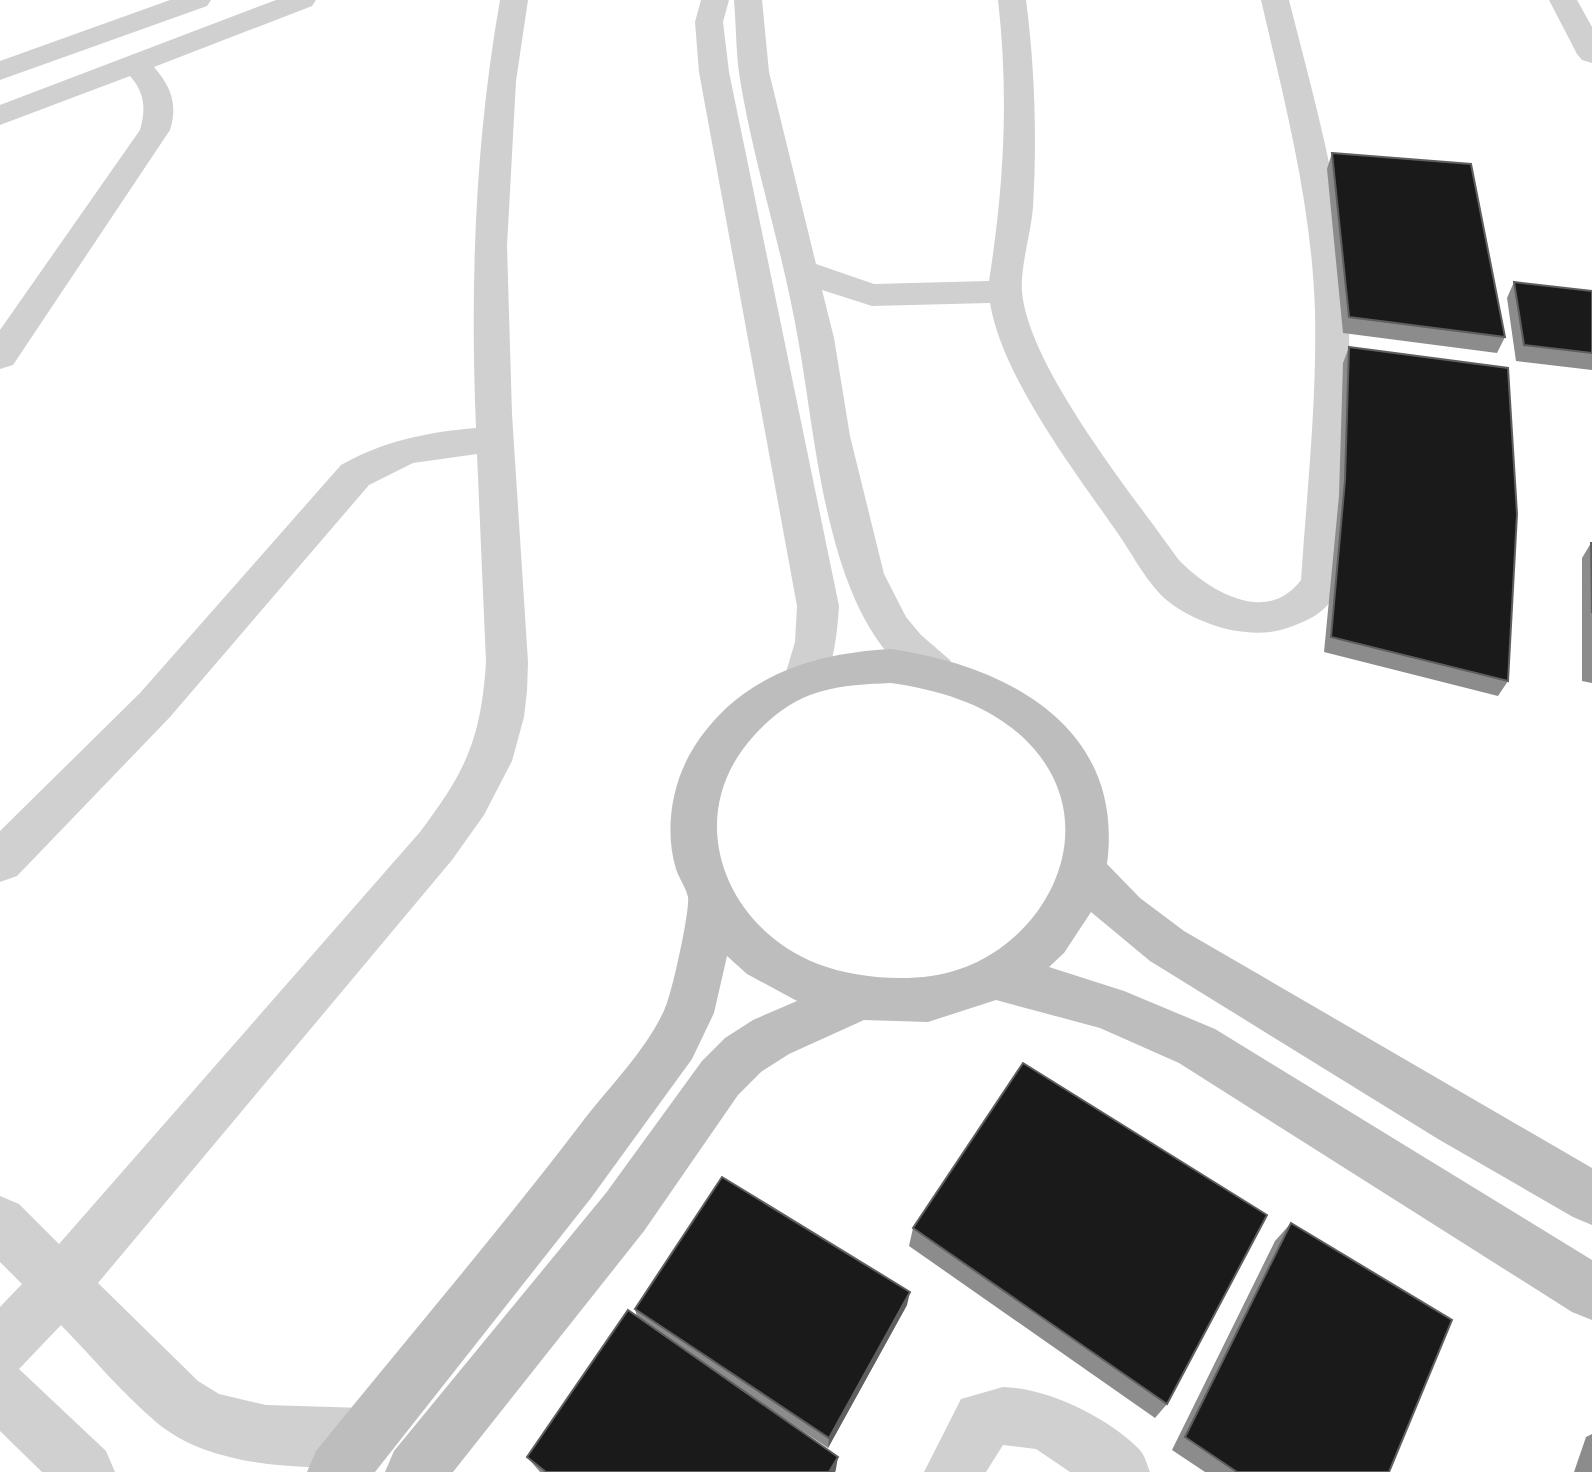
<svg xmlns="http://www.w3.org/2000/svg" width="1592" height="1472" font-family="'DejaVu Sans',sans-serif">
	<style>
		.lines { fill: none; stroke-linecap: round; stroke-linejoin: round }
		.street { fill: #d0d0d0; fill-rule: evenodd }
		.secondary { fill: #bdbdbd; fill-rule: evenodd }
		.wall { fill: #8c8c8c }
		.shaded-wall { fill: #5f5f5f }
		.building { fill: #1a1a1a; stroke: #5f5f5f; stroke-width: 2 }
	</style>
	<rect width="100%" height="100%" fill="#fff"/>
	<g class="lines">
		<path class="street" d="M170 0H211L207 6 0 80V61Z
			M276 0H316L312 6 154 67C171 87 178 104 170 130L13 365 0 369V330L140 130C146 109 145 93 130 76L0 125V105Z
			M500 0H528L516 81 507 246 512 414 528 662 527 691 524 717 512 761 484 815 452 860 98 1283 198 1381 219 1394 266 1405 364 1408 385 1417 394 1438 385 1459C359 1470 334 1468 307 1467 256 1465 196 1456 156 1422 122 1393 92 1357 61 1325L19 1369 106 1451 115 1472H42L0 1431V1307L22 1284 0 1262V1196L19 1204 59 1244 420 832C466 771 481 739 486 662L477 454 413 463 369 485 170 717 17 876 0 882V831L140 693 341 465C383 441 428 432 476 428 470 284 475 142 500 0Z
			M701 0H729L723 22 729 72 839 606C837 636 834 664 820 691L805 696 790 691 784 679 795 642 797 606 699 72 695 22Z
			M734 0H762L769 72 816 264 874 284 989 281C1004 186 1009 96 998 0H1026C1035 69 1037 138 1033 207 1031 234 1020 267 1022 292 1029 368 1133 495 1178 559 1208 591 1267 626 1301 580 1307 491 1317 401 1315 312 1312 206 1285 103 1261 0H1289C1308 76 1330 152 1341 230 1354 317 1349 404 1345 490 1344 512 1347 570 1339 587 1328 612 1309 621 1284 629 1248 640 1199 625 1169 602 1148 585 1134 557 1119 535 1076 473 1002 377 990 303L872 306 822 290 834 338 850 436 884 574 906 617 921 635 950 660 956 672 950 684C928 691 919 683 903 669 825 600 816 436 798 339 783 250 753 163 739 73 736 49 736 24 734 0Z
			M1549 0H1577L1592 27V63L1582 60 1577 54Z
			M1003 1387C1048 1388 1107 1417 1139 1449 1145 1455 1147 1465 1150 1472H1070L1036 1449 1003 1445 986 1472H924L961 1399Z"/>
		<path class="secondary" d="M891 649C1008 666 1125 727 1107 864L1140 898 1184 931 1592 1168V1225L1573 1217 1438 1139 1150 961 1091 912 1064 953 1049 967 1124 991 1215 1029 1592 1260V1320L1572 1312 1179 1063 1100 1028 996 1000 928 1022 864 1020 789 1054 761 1072 738 1095 644 1231 453 1472H385L394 1451 606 1193 702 1061 725 1038 753 1020 797 1001 747 974 727 956 714 1013 692 1059 591 1198 375 1472H307L316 1451C406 1340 500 1230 586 1117 612 1084 653 1042 667 1003 673 988 690 911 688 897 686 888 679 878 676 869 664 829 672 782 694 747 738 677 812 653 891 649ZM891 683C945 691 998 707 1035 750 1110 838 1035 962 931 976 896 981 852 977 818 964 730 930 685 828 743 749 761 724 790 700 819 692 842 685 867 684 891 683Z"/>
	</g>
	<path class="wall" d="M1332 153 1505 337 1497 353 1343 333 1327 169Z
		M1514 282 1592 291V370L1516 361 1507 298Z
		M1349 347 1508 681 1498 696 1324 652 1339 496 1343 363Z
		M1591 543H1592V683L1582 681V558Z
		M1291 1223 1389 1472H1205L1172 1450 1275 1241Z
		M913 1228 1167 1404 1155 1418 909 1246Z
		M907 1305 828 1448 752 1397 836 1469 835 1472H540L527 1457 637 1317 635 1309Z
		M1592 1434V1472H1574L1586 1437Z"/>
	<path class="shaded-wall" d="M910 1292 907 1305 828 1448 829 1438Z
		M838 1457 836 1469 835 1472H829Z"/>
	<path class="building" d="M1332 153 1471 164 1505 337 1349 317Z
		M1514 282 1592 291V353L1524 345Z
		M1349 347 1508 368 1517 514 1508 681 1331 637 1345 480Z
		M1591 543H1592V613Z
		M1023 1063 1267 1215 1167 1404 913 1228Z
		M722 1177 910 1292 829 1438 635 1309Z
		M1291 1223 1452 1320 1389 1472H1237L1185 1437Z
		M628 1310 838 1457 829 1472H546L527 1457Z"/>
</svg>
